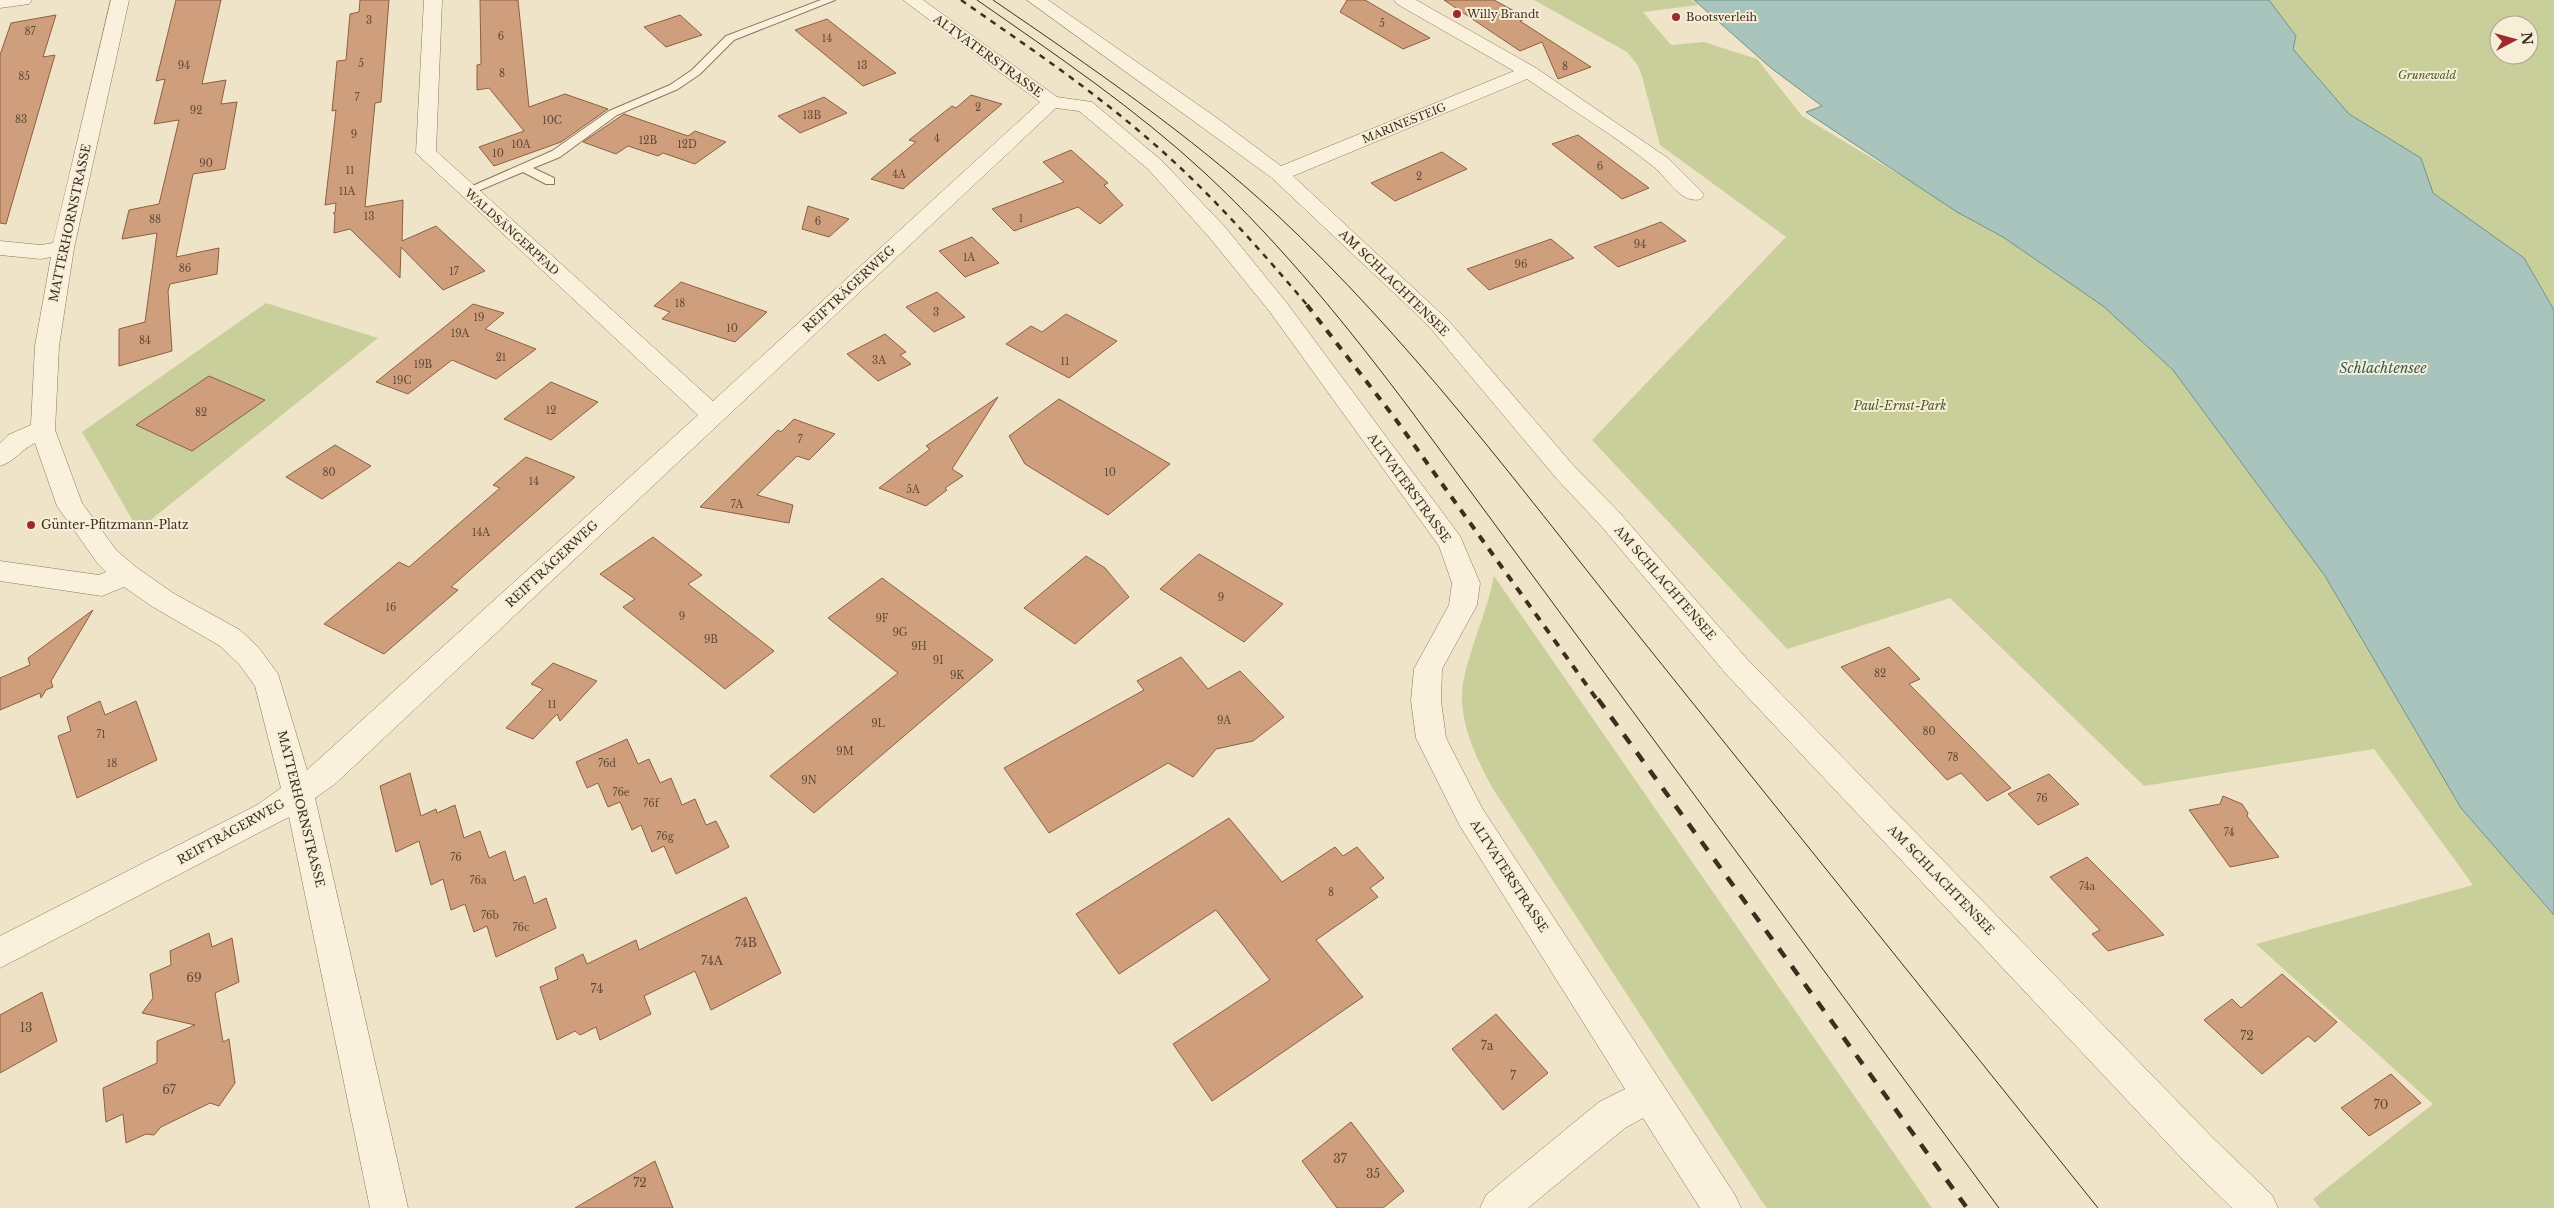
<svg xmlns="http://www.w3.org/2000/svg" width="2554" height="1208" font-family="'Libre Baskerville',serif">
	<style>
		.green { fill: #c9cf9b; fill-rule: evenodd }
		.water { fill: #a9c4bc; stroke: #6f938a }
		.building { fill: #cf9f7d; stroke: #8d5f41 }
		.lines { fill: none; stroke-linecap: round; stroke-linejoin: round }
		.lane-casing { stroke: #8d765c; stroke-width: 2 }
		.street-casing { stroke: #8d765c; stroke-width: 1 }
		.lane { fill: #faf1dc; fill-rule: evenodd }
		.street { fill: #faf1dc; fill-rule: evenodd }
		.tram { stroke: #3d2e20; stroke-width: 1 }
		.rail-far2 { stroke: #3d2e20; stroke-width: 2.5; stroke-dasharray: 6 6; stroke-linecap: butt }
		.rail-far1 { stroke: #3d2e20; stroke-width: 4; stroke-dasharray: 8 8; stroke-linecap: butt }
		.rail { stroke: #3d2e20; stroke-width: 4.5; stroke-dasharray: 11 11; stroke-linecap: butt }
		.poi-dot { fill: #9e2a2b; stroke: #f7eed8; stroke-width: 2 }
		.labels { text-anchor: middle; stroke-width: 4; stroke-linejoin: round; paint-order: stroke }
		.number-label { font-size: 10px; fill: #624a37 }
		.far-poi-label { font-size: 11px; fill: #3d2e20; stroke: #f7eed8; text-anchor: start }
		.far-park-label { font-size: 11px; font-style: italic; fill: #4d5a26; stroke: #f7eed8 }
		.far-street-label { font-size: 11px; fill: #3d2e20; stroke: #f7eed8 }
		.street-label { font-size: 12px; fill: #3d2e20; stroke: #f7eed8 }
		.park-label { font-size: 12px; font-style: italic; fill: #4d5a26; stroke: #f7eed8 }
		.poi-label { font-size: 12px; fill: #3d2e20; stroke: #f7eed8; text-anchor: start }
		.near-number-label { font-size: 12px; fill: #624a37 }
		.water-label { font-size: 14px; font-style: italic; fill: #2f5d5a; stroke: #f7eed8 }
	</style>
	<rect width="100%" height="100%" fill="#f0e4c8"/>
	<path class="green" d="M1534 0H1692L1698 5 1643 12 1671 45 1704 42 1757 59 1802 116 2003 237 2104 306 2173 370 2325 576 2461 808 2554 915V1208H2320L2313 1199 2433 1104 2256 944 2473 885 2374 749 2144 786 1950 598 1787 649 1592 440 1786 237 1660 145 1642 76 1637 64 1627 52Z
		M2269 0H2554V310L2524 258 2433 193 2421 158 2349 114 2293 49 2296 36ZM2499 25H2529V55H2499Z
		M266 303 378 338 138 530 82 432Z
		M1494 576 1932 1208H1767L1763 1203 1493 789C1476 758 1457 719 1463 683 1470 646 1487 613 1494 576Z"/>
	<path class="water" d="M1694 0H2269L2296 36 2293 49 2349 114 2421 158 2433 193 2524 258 2554 310V915L2461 808 2325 576 2173 370 2103 306 2003 237 1957 212 1806 112 1822 106 1771 68Z"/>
	<path class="building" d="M176 0H221L202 84 226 80 221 104 237 102 225 169 193 174 176 257 219 248 217 274 170 284 168 291 172 351 119 366V329L145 322 157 233 122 239 129 210 159 204 179 120 154 124 165 79 156 81Z
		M360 0H389L381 102 375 103 365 207 403 200 402 241 436 226 485 271 443 290 401 247 400 278 350 229 334 233 335 215 333 213H335L336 203 325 205 336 110 332 111 337 61 346 60 350 14 359 12Z
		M480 0H518L529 107 565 94 608 109 561 142 494 166 479 147 524 131 489 88 477 90V65L481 64Z
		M1347 0H1365L1430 38 1403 49 1340 12Z
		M1444 0H1494L1527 18 1520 21 1591 67 1558 79 1542 42 1520 51Z
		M56 15 43 57 55 55 6 224 0 223V55L11 23Z
		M680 15 702 35 666 47 644 27Z
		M827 19 860 45 896 73 863 86 795 30Z
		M971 95 1002 104 903 189 871 179 916 142 909 140 952 106 956 108Z
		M824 97 847 113 800 133 778 116Z
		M624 114 688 136 695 131 726 142 695 164 663 153 658 156 628 146 616 154 583 142Z
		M1578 135 1649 188 1622 199 1552 144Z
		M1071 150 1108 183 1104 185 1123 205 1100 224 1078 207 1014 231 992 209 1064 182 1043 162Z
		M1442 152 1467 169 1395 201 1371 183Z
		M808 206 849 219 829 237 802 229Z
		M1661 222 1686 241 1618 267 1594 247Z
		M972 237 999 263 965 277 939 251Z
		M1551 239 1574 258 1489 290 1467 269Z
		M681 282 767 312 735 342 662 319 670 312 654 306Z
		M937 292 965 317 934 332 906 307Z
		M473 304 504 313 485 329 536 349 496 379 452 360 408 394 376 382Z
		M1066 314 1117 341 1069 378 1006 344 1031 326 1042 332Z
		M885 334 906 352 900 355 911 364 878 381 847 354Z
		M209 376 265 400 192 451 136 425Z
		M551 382 598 402 551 440 504 419Z
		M998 397 952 469 963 476 945 488 947 490 926 506 879 488 930 449 926 446Z
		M1059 399 1170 464 1108 515 1025 464 1009 436Z
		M794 419 835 434 809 460 797 456 757 495 793 505 789 523 700 507 778 430 781 432Z
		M335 445 371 466 322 499 286 477Z
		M526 457 575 477 451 587 458 590 384 654 324 624 399 562 409 567 500 488 493 485Z
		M653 537 702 575 688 584 774 651 725 689 623 607 635 599 600 574Z
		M1199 554 1283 604 1244 642 1160 589Z
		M1086 556 1105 568 1129 597 1075 644 1024 608Z
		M882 578 993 660 814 813 770 776 898 673 828 618Z
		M93 610 51 681 53 687 46 690 41 698 40 693 0 710V678L30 665 28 658Z
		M1889 647 1920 679 1909 684 2011 788 1987 801 1961 773 1947 780 1841 667Z
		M1181 657 1208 689 1240 671 1284 717 1253 741 1216 749 1193 777 1168 763 1049 833 1004 768 1144 690 1137 681Z
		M553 663 597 681 560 721 557 714 533 739 506 728 543 689 531 684Z
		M100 701 105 715 136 701 157 760 77 798 58 736 71 731 67 717Z
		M627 739 638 764 649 759 660 783 671 778 682 805 695 799 706 825 716 821 729 847 676 874 664 846 652 852 641 825 632 830 620 802 608 807 598 783 587 788 576 762Z
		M410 773 421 816 436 809 437 813 455 805 464 838 480 831 489 858 505 851 514 881 525 876 534 904 546 898 556 928 496 957 487 926 474 932 465 904 451 910 443 879 431 885 419 841 396 852 380 786Z
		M2049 774 2079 804 2038 825 2008 794Z
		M2223 796 2242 804 2248 813 2247 816 2279 857 2230 867 2189 810 2220 804Z
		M1229 818 1282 882 1335 847 1343 856 1357 847 1384 878 1370 888 1378 897 1316 940 1363 997 1212 1101 1173 1044 1270 980 1216 910 1119 974 1076 914Z
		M2087 857 2141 911 2164 935 2108 951 2092 934 2100 930 2050 877Z
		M746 897 781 973 711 1010 695 971 644 996 651 1014 600 1040 596 1027 580 1035 575 1031 557 1040 540 987 558 979 555 968 583 954 587 964 636 940 639 950Z
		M209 933 212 947 232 938 239 982 215 993 223 1042 229 1039 235 1083 219 1106 210 1103 161 1127 154 1135 146 1134 126 1143 123 1114 106 1122 103 1088 157 1063V1041L195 1025 142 1013 153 998 150 974 171 965 170 951Z
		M2282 974 2337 1022 2315 1042 2308 1036 2262 1074 2204 1020 2232 999 2241 1008Z
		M42 992 57 1041 0 1073V1015Z
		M1496 1014 1548 1073 1503 1110 1452 1049Z
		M2391 1074 2421 1103 2369 1136 2341 1108Z
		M1351 1122 1404 1191 1383 1208H1337L1302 1161Z
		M655 1161 673 1208H575Z"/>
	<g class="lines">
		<g class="lane-casing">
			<path id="lane" d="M821 0H835L734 40 700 74 678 89 617 115 560 157 533 168 554 178V184H546L523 172 471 194H463L461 191 552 151 609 111 670 85 692 70 726 36Z"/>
		</g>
		<g class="street-casing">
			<path id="street" d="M0 0H32L29 4 0 8Z
				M111 0H129L74 248 59 346 55 430 82 503 116 550 136 567 173 593 240 630 259 648 278 674 307 770 698 415 416 153 424 0H442L436 151 713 401 1040 102 903 0H923L1057 97 1092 102 1162 161 1225 227 1286 302 1460 536 1480 583 1477 605 1442 669 1441 701 1446 738 1482 808 1735 1195 1741 1208H1700L1643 1118 1625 1128 1528 1208H1480L1486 1195 1599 1102 1625 1089 1460 826 1416 738 1411 701 1414 669 1449 605 1452 583 1439 546 1270 312 1209 237 1148 169 1079 111 1056 108 335 784 315 798 408 1208H370L289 817 0 968V936L257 805 281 788 255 686 239 664 220 646 153 607 124 587 102 596 0 581V561L99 575 106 572 98 564 57 506 35 443C22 449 14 462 0 466V443L8 435 31 425 35 346 51 257 41 259 0 255V241L41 245 53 243Z
				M1027 0H1048L1217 118 1281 166 1514 71 1397 4 1394 0H1416L1536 68 1669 159 1701 191 1704 195 1701 199C1681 205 1668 178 1654 167 1614 135 1569 108 1527 79L1293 176 1448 320 1574 466 1619 512 1747 659 2213 1138 2272 1195 2278 1208H2232L2187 1164 1727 675 1601 526 1556 478 1432 330 1411 309 1272 178Z"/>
		</g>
		<use href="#lane" class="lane"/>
		<use href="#street" class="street"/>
		<path class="tram" d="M977 0C1056 55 1136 109 1206 174 1283 246 1349 328 1412 412L1999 1208
			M993 0C1091 67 1189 134 1276 214 1408 337 1515 481 1627 621 1784 817 1941 1012 2098 1208"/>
		<path class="rail-far2" d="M961 0C1024 44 1088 87 1146 137 1206 188 1258 247 1308 306"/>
		<path class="rail-far1" d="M1307 305 1394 417 1598 701"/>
		<path class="rail" d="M1598 699 1967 1208"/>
	</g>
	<g class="poi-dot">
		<circle cx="1457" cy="14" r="5"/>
		<circle cx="1676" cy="17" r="5"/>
		<circle cx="31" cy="525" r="5"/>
	</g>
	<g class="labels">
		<g class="number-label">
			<text x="369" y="24">3</text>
			<text x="1382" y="27">5</text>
			<text x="30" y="35">87</text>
			<text x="501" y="40">6</text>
			<text x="827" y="42">14</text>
			<text x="361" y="67">5</text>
			<text x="184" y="69">94</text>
			<text x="862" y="69">13</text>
			<text x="1565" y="70">8</text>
			<text x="502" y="77">8</text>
			<text x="24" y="80">85</text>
			<text x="357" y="101">7</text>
			<text x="978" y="111">2</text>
			<text x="196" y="114">92</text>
			<text x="812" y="119">13B</text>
			<text x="21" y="123">83</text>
			<text x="552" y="124">10C</text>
			<text x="354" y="138">9</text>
			<text x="937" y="142">4</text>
			<text x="648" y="144">12B</text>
			<text x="521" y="148">10A</text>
			<text x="687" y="148">12D</text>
			<text x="498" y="157">10</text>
			<text x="206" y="167">90</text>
			<text x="1600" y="170">6</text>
			<text x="350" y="174">11</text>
			<text x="899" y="178">4A</text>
			<text x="1419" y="180">2</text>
			<text x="347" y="195">11A</text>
			<text x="369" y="220">13</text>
			<text x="1021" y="222">1</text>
			<text x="155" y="223">88</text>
			<text x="818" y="225">6</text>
			<text x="1640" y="248">94</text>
			<text x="969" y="261">1A</text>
			<text x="1521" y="268">96</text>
			<text x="185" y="272">86</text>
			<text x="454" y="275">17</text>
			<text x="680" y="307">18</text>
			<text x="936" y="316">3</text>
			<text x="479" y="321">19</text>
			<text x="732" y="332">10</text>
			<text x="460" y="337">19A</text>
			<text x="145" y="344">84</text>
			<text x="501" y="361">21</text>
			<text x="879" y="364">3A</text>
			<text x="1065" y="365">11</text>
			<text x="423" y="368">19B</text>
			<text x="402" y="384">19C</text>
			<text x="551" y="414">12</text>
			<text x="201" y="416">82</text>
			<text x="800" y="443">7</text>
			<text x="329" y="476">80</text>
			<text x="1110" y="476">10</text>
			<text x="534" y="485">14</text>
			<text x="913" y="493">5A</text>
			<text x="737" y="508">7A</text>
			<text x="481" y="536">14A</text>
			<text x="1221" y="601">9</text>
			<text x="391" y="611">16</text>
			<text x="682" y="620">9</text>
			<text x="882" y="622">9F</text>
			<text x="900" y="636">9G</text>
			<text x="711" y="643">9B</text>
			<text x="919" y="650">9H</text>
			<text x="938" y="664">9I</text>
			<text x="1880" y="677">82</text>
			<text x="957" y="679">9K</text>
			<text x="552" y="708">11</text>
			<text x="1224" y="724">9A</text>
			<text x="878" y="727">9L</text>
			<text x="1929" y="735">80</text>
			<text x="101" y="738">71</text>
			<text x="845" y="755">9M</text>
			<text x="1953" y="761">78</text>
			<text x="112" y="767">18</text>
			<text x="607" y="767">76d</text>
			<text x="809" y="784">9N</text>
			<text x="621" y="796">76e</text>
			<text x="2042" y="802">76</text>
			<text x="651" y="807">76f</text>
			<text x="2229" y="836">74</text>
			<text x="665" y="840">76g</text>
			<text x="456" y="861">76</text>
			<text x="478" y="884">76a</text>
			<text x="2087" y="890">74a</text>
			<text x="1331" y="896">8</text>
			<text x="490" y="919">76b</text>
			<text x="521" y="931">76c</text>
		</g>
		<g class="far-poi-label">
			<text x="1467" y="18">Willy Brandt</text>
			<text x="1686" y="21">Bootsverleih</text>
		</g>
		<g class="far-park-label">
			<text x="2427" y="79">Grunewald</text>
		</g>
		<g class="far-street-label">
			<text transform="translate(1404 123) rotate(-22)" y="4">MARINESTEIG</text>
			<text transform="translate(512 232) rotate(42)" y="4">WALDSÄNGERPFAD</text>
		</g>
		<g class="street-label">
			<text transform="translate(988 56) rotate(36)" y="4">ALTVATERSTRASSE</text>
			<text transform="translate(70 223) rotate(-78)" y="4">MATTERHORNSTRASSE</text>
			<text transform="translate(1394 283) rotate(44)" y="4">AM SCHLACHTENSEE</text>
			<text transform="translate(849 289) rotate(-43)" y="4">REIFTRÄGERWEG</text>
			<text transform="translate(1409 488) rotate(54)" y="4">ALTVATERSTRASSE</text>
			<text transform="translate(552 564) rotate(-43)" y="4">REIFTRÄGERWEG</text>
			<text transform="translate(1665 583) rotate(49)" y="4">AM SCHLACHTENSEE</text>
			<text transform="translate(301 809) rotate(76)" y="4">MATTERHORNSTRASSE</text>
			<text transform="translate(231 832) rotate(-29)" y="4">REIFTRÄGERWEG</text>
			<text transform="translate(1509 876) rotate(57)" y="4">ALTVATERSTRASSE</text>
			<text transform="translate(1941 880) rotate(46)" y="4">AM SCHLACHTENSEE</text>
		</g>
		<g class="park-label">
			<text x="1900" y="410">Paul-Ernst-Park</text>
		</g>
		<g class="poi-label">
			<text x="41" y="529">Günter-Pfitzmann-Platz</text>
		</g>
		<g class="near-number-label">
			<text x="746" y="947">74B</text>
			<text x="712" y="965">74A</text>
			<text x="194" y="982">69</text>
			<text x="597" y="993">74</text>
			<text x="26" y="1032">13</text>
			<text x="2247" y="1040">72</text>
			<text x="1487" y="1050">7a</text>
			<text x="1513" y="1080">7</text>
			<text x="169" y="1094">67</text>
			<text x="2381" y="1109">70</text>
			<text x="1340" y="1163">37</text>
			<text x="1373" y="1178">35</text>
			<text x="640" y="1187">72</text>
		</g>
		<g class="water-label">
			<text x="2383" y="373">Schlachtensee</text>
		</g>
	</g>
	<g transform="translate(2514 40) rotate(84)"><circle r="24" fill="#f7eed8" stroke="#ada18e"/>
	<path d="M0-4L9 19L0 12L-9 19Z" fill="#9e2a2b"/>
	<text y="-8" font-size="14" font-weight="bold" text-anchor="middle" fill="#3d2e20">N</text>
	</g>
</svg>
